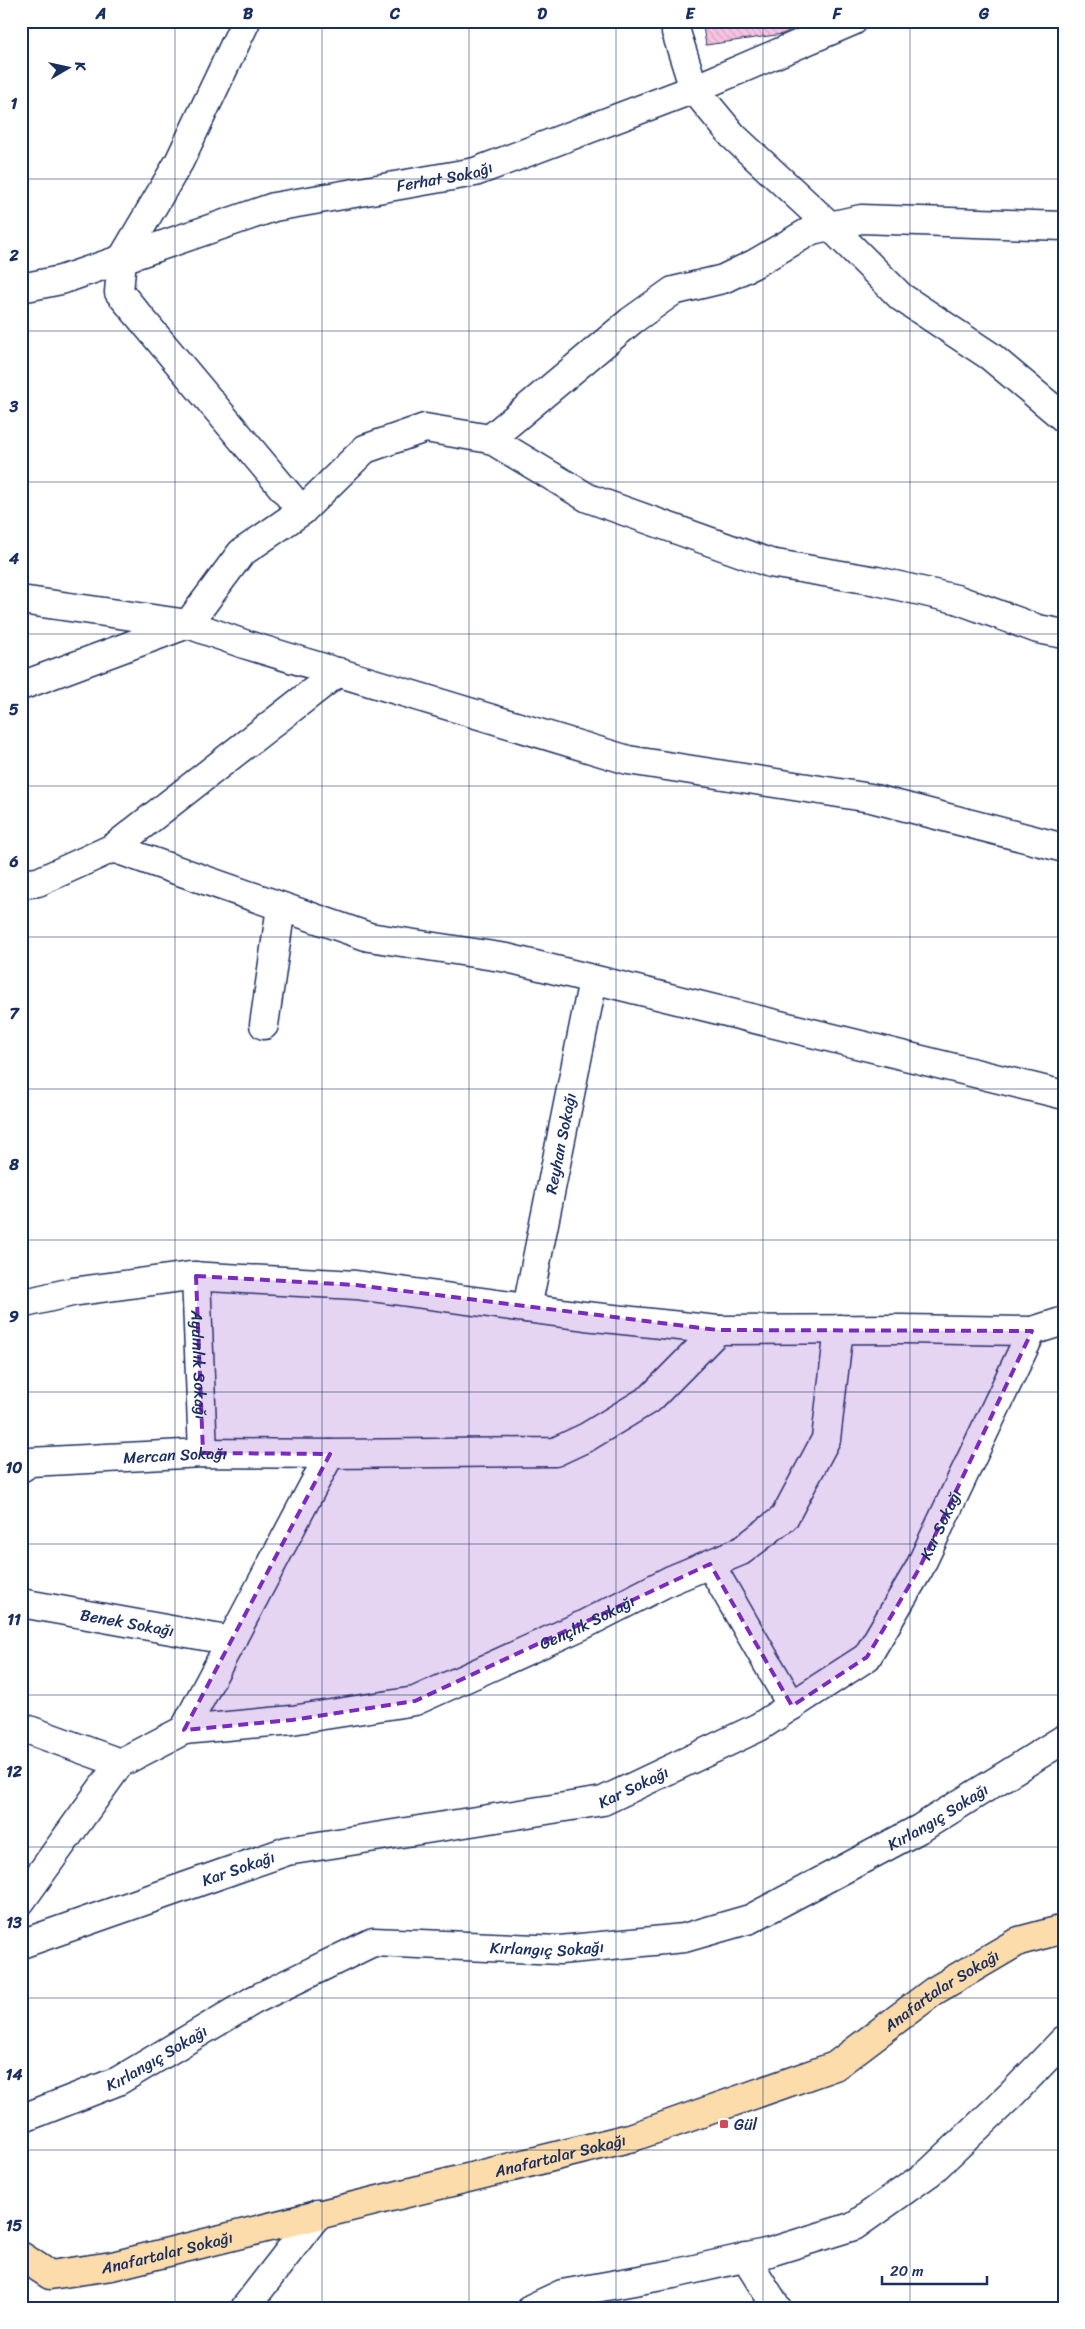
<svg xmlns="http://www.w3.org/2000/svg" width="1085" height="2329" font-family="Sriracha,sans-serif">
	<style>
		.building { fill: url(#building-back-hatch); stroke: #1b2f5e }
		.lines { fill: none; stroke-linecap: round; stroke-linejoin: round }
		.minor-casing { stroke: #1b2f5e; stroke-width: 31 }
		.major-casing { stroke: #1b2f5e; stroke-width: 31 }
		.minor { stroke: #fff; stroke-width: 28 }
		.major { stroke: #fddcac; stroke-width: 28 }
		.marked { fill: #7b2cbf; fill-opacity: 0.2; stroke: #7b2cbf; stroke-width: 4; stroke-dasharray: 10 6; stroke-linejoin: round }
		.grid { fill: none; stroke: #1b2f5e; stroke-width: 1; stroke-opacity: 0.55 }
		.poi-dot { fill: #d1495b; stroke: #fff; stroke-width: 2 }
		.labels { text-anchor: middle; stroke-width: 4; stroke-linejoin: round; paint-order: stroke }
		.street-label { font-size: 16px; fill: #1b2f5e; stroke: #fff }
		.poi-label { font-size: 16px; fill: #1b2f5e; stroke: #fff; text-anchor: start }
		.neatline { fill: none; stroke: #1b2f5e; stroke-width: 2 }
		.grid-label { font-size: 16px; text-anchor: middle; font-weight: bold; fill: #1b2f5e }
	</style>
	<defs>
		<pattern id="building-back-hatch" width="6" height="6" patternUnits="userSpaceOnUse" patternTransform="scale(1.25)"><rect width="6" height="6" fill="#f8c3e0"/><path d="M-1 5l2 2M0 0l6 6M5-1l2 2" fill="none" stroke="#d4a8c3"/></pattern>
	</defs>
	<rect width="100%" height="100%" fill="#fff"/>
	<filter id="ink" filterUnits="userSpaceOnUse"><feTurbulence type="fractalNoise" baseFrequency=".02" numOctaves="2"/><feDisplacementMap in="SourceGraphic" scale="10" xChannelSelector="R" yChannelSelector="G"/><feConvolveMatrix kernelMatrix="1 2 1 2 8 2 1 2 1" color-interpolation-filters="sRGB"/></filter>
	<g filter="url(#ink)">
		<path class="building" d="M702 21H807L783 34 706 45Z"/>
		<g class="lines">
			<g class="minor-casing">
				<g id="minor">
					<path d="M246 21 179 162 122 259 119 292 302 511"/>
					<path d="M675 21 676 32 694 89 733 136 830 226 901 297 990 356 1064 418"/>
					<path id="s1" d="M21 288 61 280 274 207 475 172 694 89 853 21"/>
					<path d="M490 439 588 498 770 563 877 581 956 599 1038 629 1064 634"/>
					<path d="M21 600 188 624 244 644 628 760 871 798 1064 848"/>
					<path d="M21 686 188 624 241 553 302 511 365 449 425 428 490 439 631 321 673 291 723 279 754 264 812 230 861 219 1064 226"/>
					<path d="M113 848 369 937 507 958 1064 1095"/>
					<path d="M21 884 38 882 113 848 338 672"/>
					<path d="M264 1025 281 907"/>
					<path id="s2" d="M196 1276 203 1453"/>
					<path d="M21 1304 72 1292 190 1276 356 1285 585 1316 718 1330"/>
					<path id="s3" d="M527 1308 593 980"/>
					<path id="s4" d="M21 1468 30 1462 203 1453 330 1454"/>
					<path d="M710 1564 792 1706"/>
					<path id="s5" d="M21 1603 232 1641"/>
					<path d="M21 1727 120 1763"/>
					<path id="s6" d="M184 1730 292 1720 415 1701 583 1625 671 1580 741 1551 784 1518 826 1439 839 1329"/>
					<path d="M21 1901 120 1763 184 1730 330 1454 555 1452 587 1437 651 1398 718 1330 902 1329 1032 1331 1064 1321"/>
					<path id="s7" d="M21 1944 287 1851 603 1801 759 1727 867 1657 919 1569 1032 1331"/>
					<path id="s8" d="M21 2119 118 2081 254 2000 373 1942 560 1950 684 1938 750 1919 921 1828 1064 1739"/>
					<path d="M745 2257 777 2308"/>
					<path d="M245 2308 318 2214"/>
					<path d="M532 2308 562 2294 673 2274 770 2252 854 2226 930 2172 1010 2096 1064 2040"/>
				</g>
			</g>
			<g class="major-casing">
				<g id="major">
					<path id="s9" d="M21 2256 50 2275 112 2266 633 2137 835 2066 934 1991 1019 1941 1064 1929"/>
				</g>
			</g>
			<use href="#minor" class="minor"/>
			<use href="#major" class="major"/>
		</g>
	</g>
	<path class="marked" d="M196 1276 356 1285 718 1330 1032 1331 919 1569 867 1657 792 1706 710 1564 415 1701 292 1720 184 1730 330 1454 203 1453Z"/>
	<path class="grid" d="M175 21V2308M322 21V2308M469 21V2308M616 21V2308M763 21V2308M910 21V2308M21 179H1064M21 331H1064M21 482H1064M21 634H1064M21 786H1064M21 937H1064M21 1089H1064M21 1240H1064M21 1392H1064M21 1544H1064M21 1695H1064M21 1847H1064M21 1998H1064M21 2150H1064"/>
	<rect class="poi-dot" x="719" y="2119" width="10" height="10" rx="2.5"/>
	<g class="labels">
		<g class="street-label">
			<text dy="6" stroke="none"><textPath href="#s1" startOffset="439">Ferhat Sokağı</textPath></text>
			<text dy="6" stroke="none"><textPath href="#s3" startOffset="168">Reyhan Sokağı</textPath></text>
			<text dy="6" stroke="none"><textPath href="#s2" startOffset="89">Aydınlık Sokağı</textPath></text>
			<text dy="6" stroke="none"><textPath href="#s4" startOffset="156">Mercan Sokağı</textPath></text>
			<text dy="6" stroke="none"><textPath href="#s7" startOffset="1055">Kar Sokağı</textPath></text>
			<text dy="6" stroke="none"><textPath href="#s6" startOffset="422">Gençlik Sokağı</textPath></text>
			<text dy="6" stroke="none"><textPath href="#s5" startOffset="108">Benek Sokağı</textPath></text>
			<text dy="6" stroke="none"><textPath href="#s7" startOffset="635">Kar Sokağı</textPath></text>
			<text dy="6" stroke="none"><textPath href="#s8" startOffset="989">Kırlangıç Sokağı</textPath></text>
			<text dy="6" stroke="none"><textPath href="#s7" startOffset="230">Kar Sokağı</textPath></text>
			<text dy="6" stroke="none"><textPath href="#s8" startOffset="569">Kırlangıç Sokağı</textPath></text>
			<text dy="6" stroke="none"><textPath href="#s9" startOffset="979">Anafartalar Sokağı</textPath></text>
			<text dy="6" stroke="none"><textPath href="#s8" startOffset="149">Kırlangıç Sokağı</textPath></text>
			<text dy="6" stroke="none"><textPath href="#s9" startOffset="559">Anafartalar Sokağı</textPath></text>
			<text dy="6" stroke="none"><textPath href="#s9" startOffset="154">Anafartalar Sokağı</textPath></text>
		</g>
		<g class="poi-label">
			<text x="734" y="2130">Gül</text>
		</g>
	</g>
	<rect width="1085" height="2329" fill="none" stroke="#fff" stroke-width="55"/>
	<g transform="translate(68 68) rotate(81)" stroke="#ffffff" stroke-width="4" paint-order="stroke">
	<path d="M0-4L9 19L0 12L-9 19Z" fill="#1b2f5e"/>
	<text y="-8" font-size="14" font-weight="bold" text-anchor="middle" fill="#1b2f5e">K</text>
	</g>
	<path d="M882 2276v8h105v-8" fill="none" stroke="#1b2f5e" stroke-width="2.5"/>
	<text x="890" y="2276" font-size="15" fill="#1b2f5e" stroke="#ffffff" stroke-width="4" paint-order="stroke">20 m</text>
	<rect x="28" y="28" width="1030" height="2274" class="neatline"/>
	<g class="grid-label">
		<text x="101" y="19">A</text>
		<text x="248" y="19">B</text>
		<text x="395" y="19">C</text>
		<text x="542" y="19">D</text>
		<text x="690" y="19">E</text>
		<text x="837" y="19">F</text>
		<text x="984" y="19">G</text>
		<text x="14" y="109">1</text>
		<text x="14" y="261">2</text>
		<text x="14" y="412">3</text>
		<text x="14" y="564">4</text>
		<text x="14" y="715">5</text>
		<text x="14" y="867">6</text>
		<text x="14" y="1019">7</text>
		<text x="14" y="1170">8</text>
		<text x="14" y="1322">9</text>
		<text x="14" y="1473">10</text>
		<text x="14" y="1625">11</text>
		<text x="14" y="1777">12</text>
		<text x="14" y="1928">13</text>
		<text x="14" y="2080">14</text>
		<text x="14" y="2231">15</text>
	</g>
</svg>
